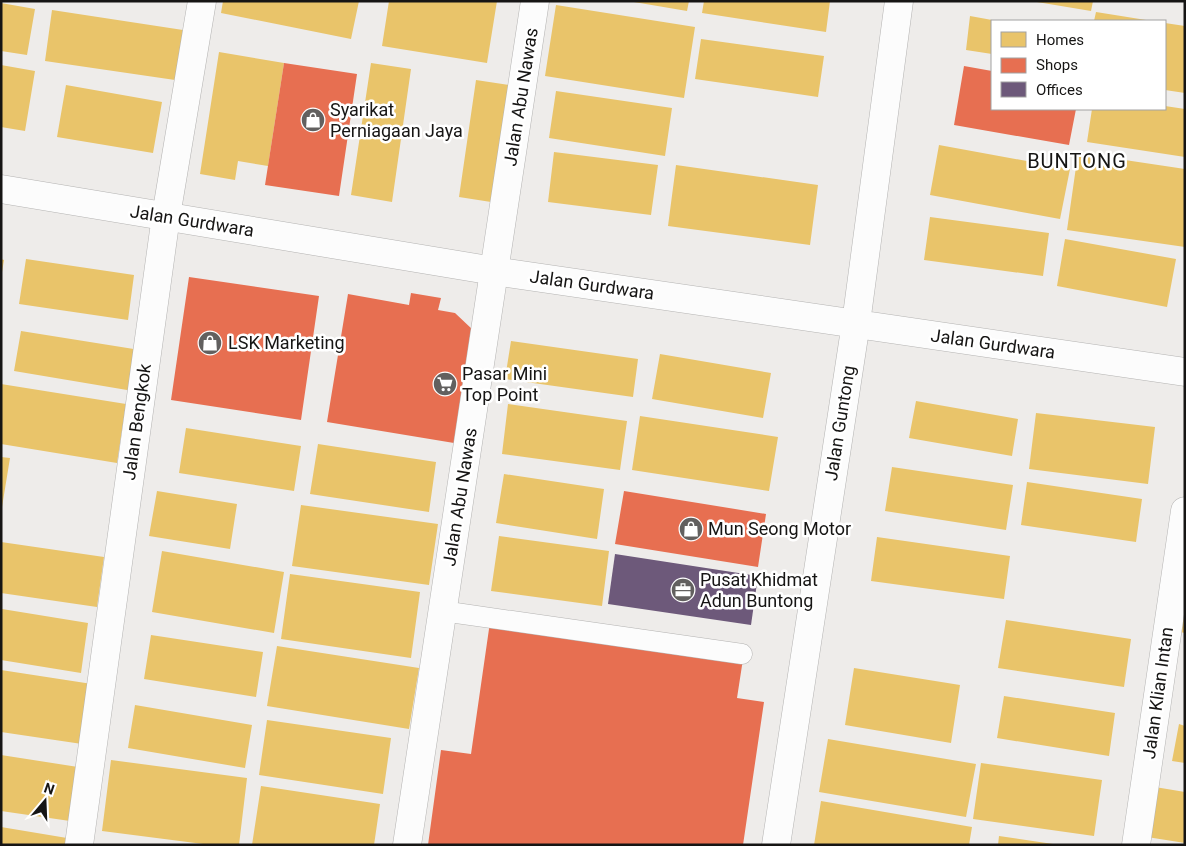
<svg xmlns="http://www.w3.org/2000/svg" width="1186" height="846" font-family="Roboto,sans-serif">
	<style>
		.homes { fill: #e9c46a }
		.shops { fill: #e76f51 }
		.offices { fill: #6d597a }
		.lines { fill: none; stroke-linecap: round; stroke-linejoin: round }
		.service-casing { stroke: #b4b3b2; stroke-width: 21 }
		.minor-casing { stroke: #b4b3b2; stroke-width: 29 }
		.tertiary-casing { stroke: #b4b3b2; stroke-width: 29 }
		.service { stroke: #fcfcfc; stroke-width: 20 }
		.minor { stroke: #fcfcfc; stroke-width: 28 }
		.tertiary { stroke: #fcfcfc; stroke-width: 28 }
		.labels { text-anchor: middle; stroke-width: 5; stroke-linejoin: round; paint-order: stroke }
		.street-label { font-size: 18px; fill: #161514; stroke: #fff }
		.poi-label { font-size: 18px; fill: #161514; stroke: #fff; text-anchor: start }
		.quarter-label { font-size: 20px; letter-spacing: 1px; fill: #161514; stroke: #fff }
	</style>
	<rect width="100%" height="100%" fill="#eeecea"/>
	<path class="homes" d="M223 1H359L351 39 221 13Z
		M389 1H497L487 63 382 46Z
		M628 1H689L687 11Z
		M704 1H830L826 32 702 13Z
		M1031 1H1093L1091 11Z
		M1 3 35 9 27 55 1 51Z
		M556 5 695 27 684 98 545 76Z
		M52 10 183 30 175 80 45 61Z
		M1096 12 1146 20V21H1094Z
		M970 16 992 20V54L966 50Z
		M1165 23 1185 26V93L1165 90Z
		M701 39 824 56 818 97 695 79Z
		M219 52 284 63 268 166 238 161 235 180 200 174Z
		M371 63 411 69 392 202 351 195Z
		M1 65 35 71 25 131 1 127Z
		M476 80 509 85 491 202 459 197Z
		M66 85 162 102 153 153 57 137Z
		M556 91 672 108 665 156 549 138Z
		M1165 106 1185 109V157L1087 142 1092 109H1165Z
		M939 145 1070 169 1060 219 930 195Z
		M554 152 658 165 651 215 548 202Z
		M1078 153 1185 169V247L1067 230Z
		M676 165 818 185 810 245 668 226Z
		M930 217 1049 233 1043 276 924 260Z
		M1065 239 1176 259 1167 307 1057 286Z
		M1 259 4 260 2 272H1Z
		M26 259 134 275 128 320 19 304Z
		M21 331 140 350 133 391 14 371Z
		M511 341 638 359 633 397 505 379Z
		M660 354 771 373 763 418 652 399Z
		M1 384 126 404 117 463 1 444Z
		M916 401 1018 419 1012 456 909 438Z
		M508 404 627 421 620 470 502 454Z
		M1036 413 1155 427 1148 484 1029 469Z
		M640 416 778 437 769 491 632 470Z
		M186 428 301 446 294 491 179 473Z
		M318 444 436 462 429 512 310 494Z
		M1 457 10 458 2 507H1Z
		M892 467 1013 485 1006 530 885 511Z
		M504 474 604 489 597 539 496 523Z
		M1027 482 1142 499 1136 542 1021 525Z
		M157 491 237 504 230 549 149 536Z
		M301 505 438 524 429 585 292 566Z
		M499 536 609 551 602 606 491 591Z
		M877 537 1010 556 1004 599 871 581Z
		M1 542 104 557 97 607 1 593Z
		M162 551 284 572 274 633 152 612Z
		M290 574 420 592 411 658 281 639Z
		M1184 608H1185V633L1180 632Z
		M2 609 88 623 81 673 1 660Z
		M1006 620 1131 639 1124 687 998 668Z
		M151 635 263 652 256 697 144 679Z
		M277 646 419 668 409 729 267 706Z
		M854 668 960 685 951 743 845 725Z
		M1 670 92 684 82 744 1 732Z
		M1004 696 1115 713 1109 756 997 738Z
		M135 705 252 725 245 768 128 748Z
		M267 720 391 738 383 794 259 775Z
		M1179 724 1185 726V763L1172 761Z
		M828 739 976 764 966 817 819 792Z
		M1 755 78 767 70 821 1 811Z
		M111 760 247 778 239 845H211L102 831Z
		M981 763 1102 780 1094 836 973 819Z
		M261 786 380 804 374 845H252Z
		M1155 787 1185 792V843L1147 837Z
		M821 801 972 827 969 845H814Z
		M1 827 67 838 66 845H1Z
		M999 836 1053 844V845H998Z"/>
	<path class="shops" d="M284 63 357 74 339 196 265 185Z
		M964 66 992 71V109H1076L1069 145 954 125Z
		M189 277 319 296 301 420 171 400Z
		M411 293 441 298 438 310 455 313 473 330 454 443 327 422 348 294 409 305Z
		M624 491 766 514 758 567 615 544Z
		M490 622 743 659 737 698 764 702 743 845H428L441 750 471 754Z"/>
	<path class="offices" d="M615 554 758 576 751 625 608 604Z"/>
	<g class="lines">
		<g class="service-casing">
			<path id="service" d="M442 611 742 654"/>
		</g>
		<g class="minor-casing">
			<path id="minor" d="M79 845 166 216 202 1
				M407 845 535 1
				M1136 845 1185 511"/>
		</g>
		<g class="tertiary-casing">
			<path id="tertiary" d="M1 189 494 271 1185 372
				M776 845 856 323 899 1"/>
		</g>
		<use href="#service" class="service"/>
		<use href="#minor" class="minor"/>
		<use href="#tertiary" class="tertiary"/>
	</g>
	<defs>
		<g id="shop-disc" transform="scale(1.25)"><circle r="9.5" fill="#62605f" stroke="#fff"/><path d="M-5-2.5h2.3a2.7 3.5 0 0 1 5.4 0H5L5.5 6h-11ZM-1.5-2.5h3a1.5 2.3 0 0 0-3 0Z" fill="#fff"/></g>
		<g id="supermarket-disc" transform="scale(1.25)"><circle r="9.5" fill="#62605f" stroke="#fff"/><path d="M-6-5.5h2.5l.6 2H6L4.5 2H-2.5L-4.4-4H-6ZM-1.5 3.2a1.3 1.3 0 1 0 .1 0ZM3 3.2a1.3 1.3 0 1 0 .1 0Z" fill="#fff"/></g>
		<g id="office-disc" transform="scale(1.25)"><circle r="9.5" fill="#62605f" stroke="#fff"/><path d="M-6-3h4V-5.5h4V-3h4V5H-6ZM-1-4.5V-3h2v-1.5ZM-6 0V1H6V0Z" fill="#fff"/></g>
	</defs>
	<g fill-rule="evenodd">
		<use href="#shop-disc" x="313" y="120"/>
		<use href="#shop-disc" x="210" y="343"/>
		<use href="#supermarket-disc" x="445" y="384"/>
		<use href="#shop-disc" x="691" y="529"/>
		<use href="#office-disc" x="683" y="590"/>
	</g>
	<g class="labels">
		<g class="street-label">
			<text transform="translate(521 97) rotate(-81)" y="6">Jalan Abu Nawas</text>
			<text transform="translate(192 221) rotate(9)" y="6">Jalan Gurdwara</text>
			<text transform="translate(592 285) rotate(8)" y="6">Jalan Gurdwara</text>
			<text transform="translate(993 344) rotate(8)" y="6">Jalan Gurdwara</text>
			<text transform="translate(137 422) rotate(-82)" y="6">Jalan Bengkok</text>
			<text transform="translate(840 423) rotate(-81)" y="6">Jalan Guntong</text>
			<text transform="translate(460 497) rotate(-81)" y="6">Jalan Abu Nawas</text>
			<text transform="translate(1158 693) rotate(-82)" y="6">Jalan Klian Intan</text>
		</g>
		<g class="poi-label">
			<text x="330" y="116">Syarikat<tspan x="330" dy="21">Perniagaan Jaya</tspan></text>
			<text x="228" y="349">LSK Marketing</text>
			<text x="462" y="380">Pasar Mini<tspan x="462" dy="21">Top Point</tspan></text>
			<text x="708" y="535">Mun Seong Motor</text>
			<text x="700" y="586">Pusat Khidmat<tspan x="700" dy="21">Adun Buntong</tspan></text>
		</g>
		<g class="quarter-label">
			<text x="1077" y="168">BUNTONG</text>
		</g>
	</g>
	<rect width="1186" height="846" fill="none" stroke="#161514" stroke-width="5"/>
	<rect x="991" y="20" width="175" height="90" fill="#ffffff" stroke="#a2a1a1"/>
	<rect x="1001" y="32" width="25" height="15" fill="#e9c46a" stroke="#a2a1a1"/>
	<text x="1036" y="45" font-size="15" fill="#161514">Homes</text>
	<rect x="1001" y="58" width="25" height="15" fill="#e76f51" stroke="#a2a1a1"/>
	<text x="1036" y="70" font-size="15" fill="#161514">Shops</text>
	<rect x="1001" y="82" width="25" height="15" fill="#6d597a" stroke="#a2a1a1"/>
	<text x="1036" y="95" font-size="15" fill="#161514">Offices</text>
	<g transform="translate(45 801) rotate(19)" stroke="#ffffff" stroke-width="4" paint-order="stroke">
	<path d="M0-4L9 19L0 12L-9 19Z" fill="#161514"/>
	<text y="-8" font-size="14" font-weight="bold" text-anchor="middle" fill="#161514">N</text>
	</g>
</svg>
